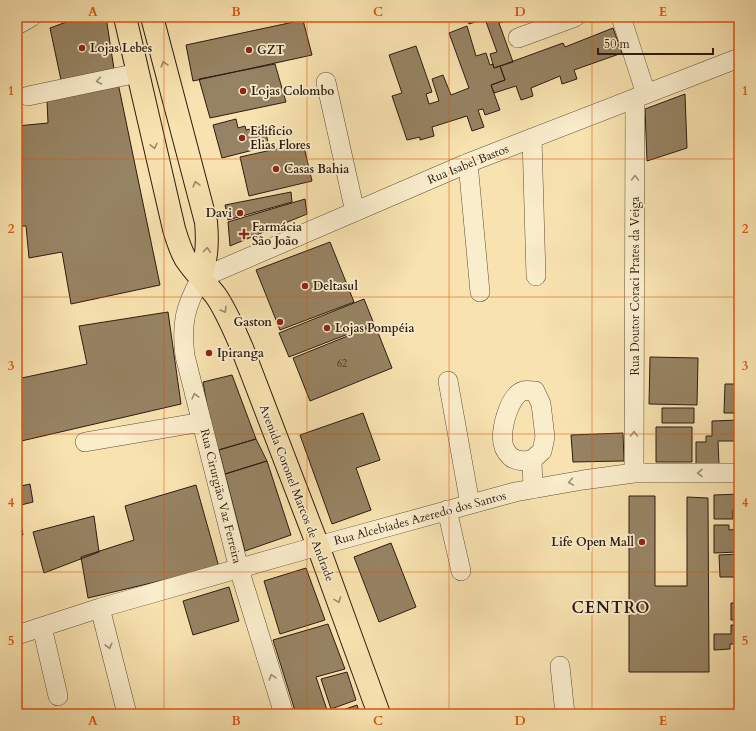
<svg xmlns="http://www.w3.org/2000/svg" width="756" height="731" font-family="Cardo,serif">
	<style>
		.building { fill: #968363; stroke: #2c1b10 }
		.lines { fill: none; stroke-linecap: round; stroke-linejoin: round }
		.minor-casing { stroke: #5f4d38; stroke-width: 20 }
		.major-casing { stroke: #2c1b10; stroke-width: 24 }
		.minor { stroke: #faedcc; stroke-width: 19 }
		.major { stroke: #f8e3b0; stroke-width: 22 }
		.oneway { stroke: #9c8968 }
		.oneway2 { stroke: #9d8e77 }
		.grid { fill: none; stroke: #df560c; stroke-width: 1; stroke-opacity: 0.55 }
		.poi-dot { fill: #8f2418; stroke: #faedcc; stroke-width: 1.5 }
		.labels { text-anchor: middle; stroke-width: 3.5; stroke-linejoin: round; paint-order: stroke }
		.number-label { font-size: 10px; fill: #463525 }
		.poi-label { font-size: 12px; font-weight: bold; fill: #2c1b10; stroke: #faedcc; text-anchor: start }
		.street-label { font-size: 12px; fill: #2c1b10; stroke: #faedcc }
		.district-label { font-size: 16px; font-weight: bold; letter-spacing: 1px; fill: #2c1b10; stroke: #faedcc }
		.neatline { fill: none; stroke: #df560c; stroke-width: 1.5 }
		.grid-label { font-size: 13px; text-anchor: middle; font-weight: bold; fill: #df560c }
	</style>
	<rect width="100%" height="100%" fill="#f8e3b0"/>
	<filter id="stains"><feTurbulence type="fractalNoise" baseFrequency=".005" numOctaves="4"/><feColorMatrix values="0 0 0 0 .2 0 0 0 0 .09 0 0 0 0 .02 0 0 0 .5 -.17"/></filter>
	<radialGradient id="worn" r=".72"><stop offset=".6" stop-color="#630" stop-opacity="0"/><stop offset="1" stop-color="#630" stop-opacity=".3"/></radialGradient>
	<path class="building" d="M80 17H106L114 69 61 80 50 28Z
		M467 17H514L499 23 513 62 494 68 490 54 497 52 485 19 469 24Z
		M303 20 312 55 193 81 186 45Z
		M467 26 476 56 486 53 490 65 493 64 494 68 500 66 505 80 491 85 500 110 485 115 483 109 478 110 484 127 472 131 467 116 432 127 434 136 420 140V137L407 140 392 96 402 93 389 55 416 46 432 92 426 94 429 104 439 101 432 79 443 75 451 95 469 88 449 33Z
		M613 28 622 53 574 70 577 79 562 84 560 76 531 88 533 96 521 100 516 86 494 93 491 85 505 80 500 66 563 43 565 47Z
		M275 64 286 102 210 118 199 79Z
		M118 83 160 285 71 304 62 252 29 258 26 226H17V126L48 123 47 100Z
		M685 94 687 148 647 161 645 109Z
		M236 119 238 128 245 126 246 130 264 126 269 146 222 158 213 125Z
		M303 143 312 181 249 196 240 157Z
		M291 192 292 202 228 220 225 205Z
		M305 199 307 214 230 246 228 222Z
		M330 242 354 302 280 330 256 270Z
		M364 299 374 324 289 357 279 333Z
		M168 312 181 404 17 442V379L87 364 79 326Z
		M375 325 392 368 310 401 293 358Z
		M650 357 698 358 697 405 649 404Z
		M232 375 256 439 215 451 203 382Z
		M725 384H739V413H724Z
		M662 408H694V423H662Z
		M363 413 380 460 356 468 371 510 332 524 300 435Z
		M739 420V441H718L719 464H696V442H706V436H712V421Z
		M656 427H692V462H656Z
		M623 433 624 461 573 462 571 435Z
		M256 439 267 461 225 474 219 450Z
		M267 461 291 535 245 551 225 474Z
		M30 484 33 502 17 506V487Z
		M196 485 219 567 88 598 81 557 134 540 125 506Z
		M739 494V510H733V519H714V495Z
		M629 496H655V586H687V497L708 498 709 672H629Z
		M19 514 23 535 17 536V515Z
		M94 516 99 552 44 573 33 532Z
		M714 525H729V530L739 529V552L714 553Z
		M391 543 416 607 379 622 354 557Z
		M739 554V577H720L719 555Z
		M306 568 325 620 280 634 264 581Z
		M229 587 239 621 193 635 183 601Z
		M731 603H739V620H731Z
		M328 624 345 669 316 677 327 710 313 714H296L273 640Z
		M731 625H739V644H730V649L714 650V634H731Z
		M734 652H739V674L736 675Z
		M347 672 356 700 331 709 321 679Z
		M357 705 360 714H341L340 711Z"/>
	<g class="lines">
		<g class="minor-casing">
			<path id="minor" d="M621 17 646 94
				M17 25 31 17
				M518 38 575 17
				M326 82 355 212
				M28 96 138 73
				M532 138 536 276
				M468 163 480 292
				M448 381 470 504
				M85 442 202 422
				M532 460C525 461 517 462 511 457 509 455 505 450 504 447 499 434 508 396 523 391 526 390 531 391 535 391L541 404 545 437 542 451 532 460 533 489
				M634 473 635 99
				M447 510 461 571
				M100 608 127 714
				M42 627 58 696
				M17 635 100 608 318 546 515 492 583 480 634 473H739
				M560 666 565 714
				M284 714 239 569 185 356C181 323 185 307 201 278L468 163 739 58"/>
		</g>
		<g class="major-casing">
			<path id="major" d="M125 17 174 229C177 239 180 249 185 258 194 272 206 283 216 296 227 312 234 330 242 348L318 546 379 714
				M152 17 206 222C208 242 207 259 201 278"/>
		</g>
		<use href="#minor" class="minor"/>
		<use href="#major" class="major"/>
	</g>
	<defs><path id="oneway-chevron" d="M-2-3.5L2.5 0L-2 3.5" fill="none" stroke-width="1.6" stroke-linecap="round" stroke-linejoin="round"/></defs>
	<g class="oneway">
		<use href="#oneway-chevron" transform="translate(164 64) rotate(-105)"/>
		<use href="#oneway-chevron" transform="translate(154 146) rotate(77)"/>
		<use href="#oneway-chevron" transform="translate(196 184) rotate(-105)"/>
		<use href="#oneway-chevron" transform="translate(207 250) rotate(-86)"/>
		<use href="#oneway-chevron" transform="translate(224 310) rotate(59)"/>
		<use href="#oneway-chevron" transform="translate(338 600) rotate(70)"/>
	</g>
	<g class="oneway2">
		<use href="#oneway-chevron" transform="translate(99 81) rotate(168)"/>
		<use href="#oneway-chevron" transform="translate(635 178) rotate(-90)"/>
		<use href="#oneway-chevron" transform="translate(195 396) rotate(-104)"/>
		<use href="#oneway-chevron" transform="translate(634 434) rotate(-90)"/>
		<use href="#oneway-chevron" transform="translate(700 473) rotate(180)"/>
		<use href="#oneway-chevron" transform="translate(571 482) rotate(170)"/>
		<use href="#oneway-chevron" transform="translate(109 646) rotate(76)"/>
		<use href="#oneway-chevron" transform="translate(272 677) rotate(-107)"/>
	</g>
	<path class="grid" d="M164 17V714M307 17V714M449 17V714M592 17V714M17 159H739M17 297H739M17 434H739M17 572H739"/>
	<g class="poi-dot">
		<circle cx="82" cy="48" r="4"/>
		<circle cx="249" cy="50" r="4"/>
		<circle cx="243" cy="91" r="4"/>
		<circle cx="242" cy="138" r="4"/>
		<circle cx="276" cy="169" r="4"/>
		<circle cx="240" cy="213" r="4"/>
		<path d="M242 228h4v4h4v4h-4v4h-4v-4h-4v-4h4z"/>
		<circle cx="305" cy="286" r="4"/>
		<circle cx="280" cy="322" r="4"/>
		<circle cx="327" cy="328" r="4"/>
		<circle cx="209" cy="353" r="4"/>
		<circle cx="642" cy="542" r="4"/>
	</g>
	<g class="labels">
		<g class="number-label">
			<text x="342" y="367">62</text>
		</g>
		<g class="poi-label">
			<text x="90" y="52">Lojas Lebes</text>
			<text x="257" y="54">GZT</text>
			<text x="251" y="95">Lojas Colombo</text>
			<text x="250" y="135">Edifício<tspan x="250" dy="14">Elias Flores</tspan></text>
			<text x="284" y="173">Casas Bahia</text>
			<text x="232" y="217" text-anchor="end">Davi</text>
			<text x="252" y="231">Farmácia<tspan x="252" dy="14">São João</tspan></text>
			<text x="313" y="290">Deltasul</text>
			<text x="272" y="326" text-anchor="end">Gaston</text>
			<text x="335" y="332">Lojas Pompéia</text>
			<text x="217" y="357">Ipiranga</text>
			<text x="634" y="546" text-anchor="end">Life Open Mall</text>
		</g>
		<g class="street-label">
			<text transform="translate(468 164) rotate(-22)" y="4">Rua Isabel Bastos</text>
			<text transform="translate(635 286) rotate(-90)" y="4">Rua Doutor Coraci Prates da Veiga</text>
			<text transform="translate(297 493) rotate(69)" y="4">Avenida Coronel Marcos de Andrade</text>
			<text transform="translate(221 496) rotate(76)" y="4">Rua Cirurgião Vaz Ferreira</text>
			<text transform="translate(420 518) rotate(-15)" y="4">Rua Alcebíades Azeredo dos Santos</text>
		</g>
		<g class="district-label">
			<text x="611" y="613">CENTRO</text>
		</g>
	</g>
	<rect width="756" height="731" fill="none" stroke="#f8e3b0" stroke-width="44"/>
	<path d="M598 48v6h115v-6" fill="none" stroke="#2c1b10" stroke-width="2"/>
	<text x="604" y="48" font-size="12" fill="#2c1b10" stroke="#faedcc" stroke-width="3" paint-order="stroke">50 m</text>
	<rect x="22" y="22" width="712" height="687" class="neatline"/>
	<g class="grid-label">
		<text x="93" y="16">A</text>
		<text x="236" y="16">B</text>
		<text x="378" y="16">C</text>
		<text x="520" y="16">D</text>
		<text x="663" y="16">E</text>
		<text x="11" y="95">1</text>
		<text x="745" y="95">1</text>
		<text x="11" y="233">2</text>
		<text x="745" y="233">2</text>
		<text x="11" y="370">3</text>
		<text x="745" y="370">3</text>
		<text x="11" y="507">4</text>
		<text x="745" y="507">4</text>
		<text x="11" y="645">5</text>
		<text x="745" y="645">5</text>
		<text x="93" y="725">A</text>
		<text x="236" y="725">B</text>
		<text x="378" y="725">C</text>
		<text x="520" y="725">D</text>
		<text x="663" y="725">E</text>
	</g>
	<rect width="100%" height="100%" filter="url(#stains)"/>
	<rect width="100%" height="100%" fill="url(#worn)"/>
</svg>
